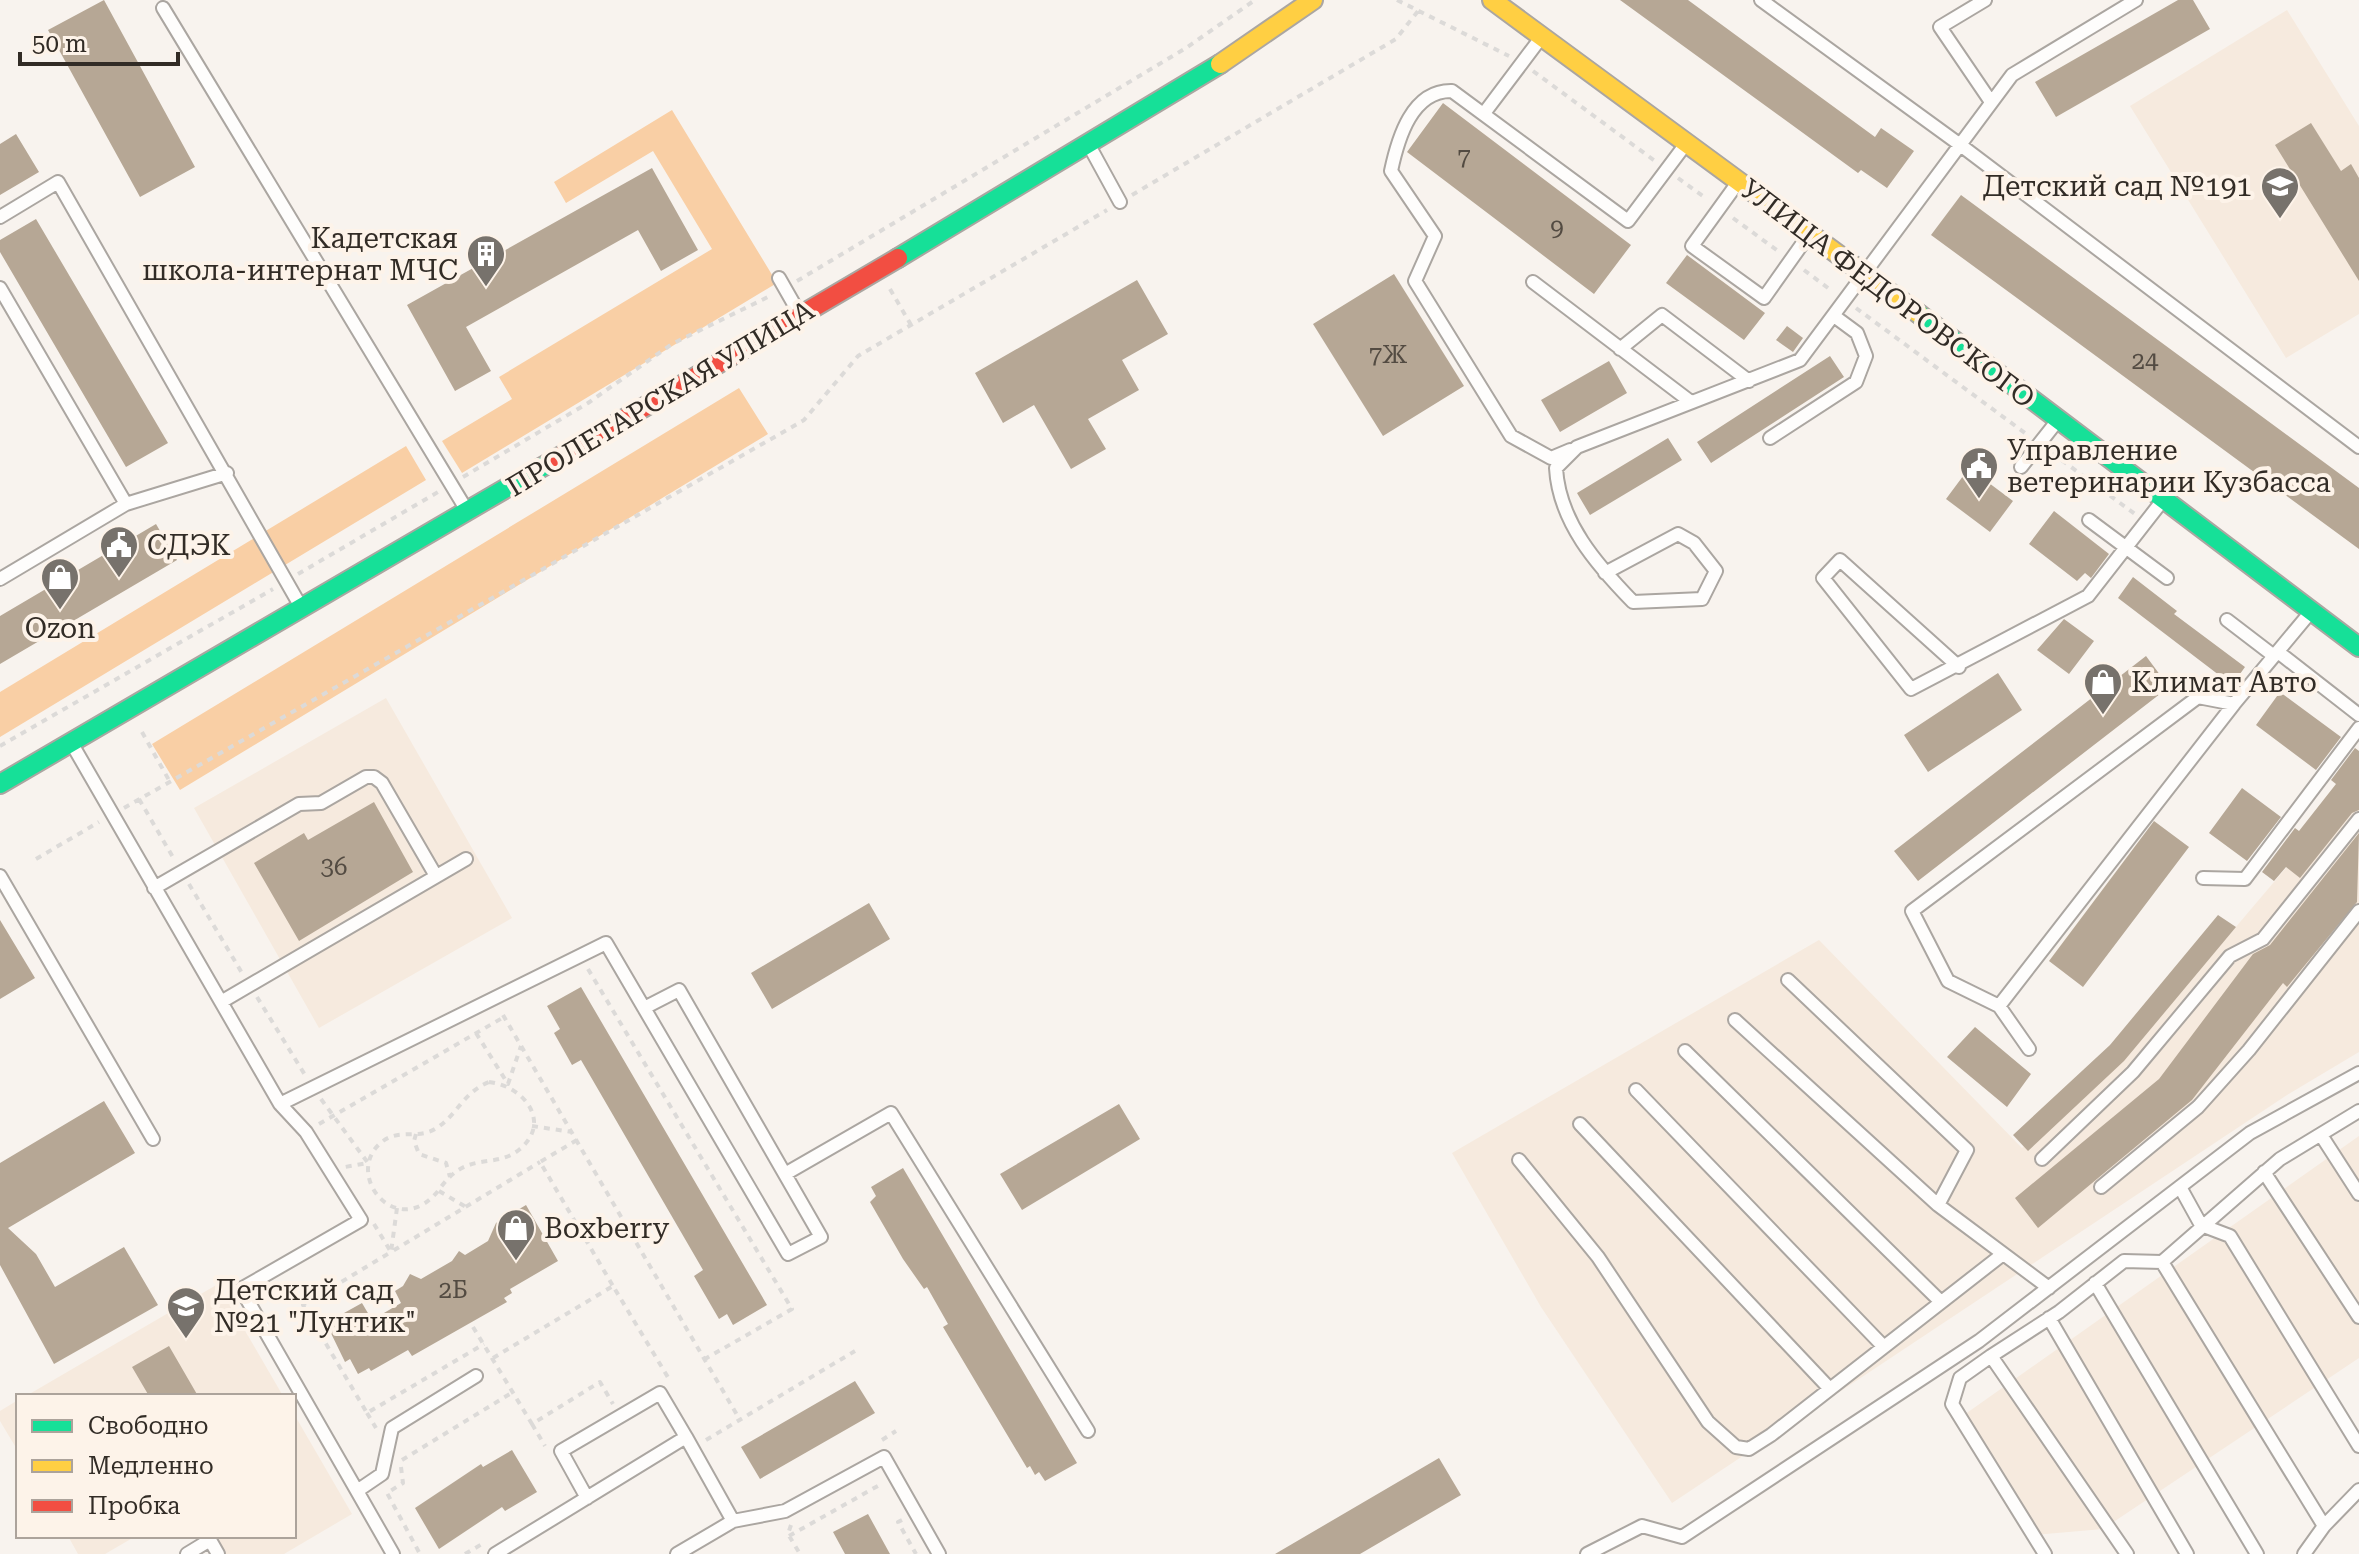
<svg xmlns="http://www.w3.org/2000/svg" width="2359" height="1554" font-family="'Roboto Serif',serif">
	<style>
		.built { fill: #f6eade }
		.forest { fill: #f9cfa5 }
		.building { fill: #b6a795 }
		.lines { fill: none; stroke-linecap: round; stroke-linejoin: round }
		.lane-casing { stroke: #aba6a1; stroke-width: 16 }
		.fast-casing { stroke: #aba6a1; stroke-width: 22 }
		.slow-casing { stroke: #aba6a1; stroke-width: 22 }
		.jam-casing { stroke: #aba6a1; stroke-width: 22 }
		.path { stroke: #dcdad8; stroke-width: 4; stroke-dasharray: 6 6; stroke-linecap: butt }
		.lane { stroke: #fefdfc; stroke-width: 12 }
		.fast { stroke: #16e098; stroke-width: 18 }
		.slow { stroke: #ffcf43; stroke-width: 18 }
		.jam { stroke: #f24e42; stroke-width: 18 }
		.labels { text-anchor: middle; stroke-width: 8; stroke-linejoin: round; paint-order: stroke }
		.number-label { font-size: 24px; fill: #534b42 }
		.poi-label { font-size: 28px; fill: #322c26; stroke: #fdf3e9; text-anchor: start }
		.street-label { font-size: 28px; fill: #322c26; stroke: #fdf3e9 }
	</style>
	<rect width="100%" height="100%" fill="#f8f3ee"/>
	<path class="built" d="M2287 10 2359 126V314L2286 358 2130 106Z
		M386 698 512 918 319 1028 194 808Z
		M2359 782V1052L2287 1095 1672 1503 1541 1307 1452 1153 1819 940 2022 1148 2145 1034Z
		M2359 1136V1358L2103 1529 2034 1535 1954 1422Z
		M218 1284 283 1396H26Z
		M18 1400V1451L0 1421V1411Z
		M294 1414 352 1514 284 1554H224L214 1536H294Z
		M68 1536H136L105 1554H78Z"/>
	<path class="forest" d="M672 110 777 283 462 473 442 441 512 399 499 377 712 249 653 151 566 203 554 182Z
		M739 388 768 434 180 790 152 744Z
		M406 446 426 480 0 737V692Z"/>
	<path class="building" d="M104 0 195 167 140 197 48 30Z
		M1620 0H1688L1875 137 1881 128 1914 151 1887 188 1861 170 1858 173Z
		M2178 0H2193L2210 29 2056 117 2035 82Z
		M1443 103 1631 245 1594 294 1407 152Z
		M2311 123 2341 171 2351 164 2359 178V281L2275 145Z
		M16 134 39 172 0 195V144Z
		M652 168 698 250 661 271 638 230 466 327 491 371 455 391 407 305Z
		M1961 195 2359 488V549L1931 235Z
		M36 219 168 443 126 467 0 252V240Z
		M1687 255 1765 313 1744 340 1666 283Z
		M1394 274 1464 386 1383 436 1313 324Z
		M1137 280 1168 334 1122 360 1139 390 1088 419 1106 449 1071 469 1034 405 1003 423 975 373Z
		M1787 326 1803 338 1793 352 1776 340Z
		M1830 356 1844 377 1711 463 1697 442Z
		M1609 361 1627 393 1560 432 1541 400Z
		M1668 438 1682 460 1590 515 1577 493Z
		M1969 468 2013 501 1990 532 1946 499Z
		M2054 511 2109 554 2091 578 2085 573 2077 581 2029 544Z
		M156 524 177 560 0 664V616Z
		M2133 577 2177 611 2174 614 2245 667 2232 685 2118 598Z
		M2064 619 2094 641 2069 674 2037 650Z
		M2146 656 2169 687 1918 881 1894 851Z
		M1998 673 2022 710 1928 772 1904 735Z
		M2280 692 2341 737 2316 770 2256 725Z
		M2355 748 2359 751V810L2352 813 2300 878 2286 867 2274 881 2262 872 2295 828 2299 831 2336 784 2331 780Z
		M2242 788 2281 817 2247 861 2209 833Z
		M374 802 413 872 299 941 254 863 304 833 308 840Z
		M2154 821 2189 847 2083 987 2049 961Z
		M2359 833 2357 902 2287 987 2283 983 2192 1100 2038 1228 2015 1198 2159 1079 2253 954 2270 945Z
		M869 903 890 939 772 1009 751 973Z
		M2218 915 2236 927 2124 1061 2028 1151 2013 1135 2110 1045Z
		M0 920 35 978 0 999Z
		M581 987 767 1305 733 1325 727 1314 719 1319 694 1276 703 1270 581 1060 572 1065 554 1033 560 1029 547 1006Z
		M1975 1027 2031 1074 2007 1107 1947 1057Z
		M104 1101 135 1153 8 1228 36 1254 55 1287 124 1247 158 1305 54 1364 0 1265V1163Z
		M1119 1104 1140 1139 1022 1210 1000 1174Z
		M903 1168 1077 1463 1045 1481 1039 1472 1035 1475 1030 1466 1027 1468 943 1327 948 1324 927 1287 924 1289 903 1259 870 1202 876 1196 871 1187Z
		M526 1205 558 1261 510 1289 512 1293 504 1298 507 1302 412 1356 408 1350 371 1371 369 1368 358 1374 350 1359 345 1362 326 1323 362 1303 372 1320 401 1303 395 1291 403 1286 410 1274 421 1279 452 1261 459 1251 465 1255 488 1241 496 1223Z
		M169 1346 198 1396H149L132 1367Z
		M855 1381 875 1413 760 1479 741 1447Z
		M512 1450 537 1492 505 1511 502 1507 439 1549 415 1508 481 1464 483 1467Z
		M1439 1458 1461 1495 1360 1554H1275Z
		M868 1514 890 1554H845L833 1532Z"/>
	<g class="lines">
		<g class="lane-casing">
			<path id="lane" d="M1761 0 1959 144 2359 447
				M1985 0 1940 27 1991 102
				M163 8 466 509
				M1485 112 1540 39
				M1091 149 1120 202
				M1739 181 1692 246 1764 298 1810 233
				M0 217 58 182 301 607
				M779 278 799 313
				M1533 282 1691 402
				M0 288 126 504 227 473
				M1620 349 1662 315 1749 381
				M1770 438 1856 382 1866 356 1857 333 1834 316
				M1570 450 1551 458 1511 436 1415 281 1435 236 1391 171C1398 138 1412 90 1452 91L1628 221 1685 145
				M2021 467 2058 420
				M2089 520 2167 578
				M1605 573 1678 534 1694 543 1716 571 1702 599 1633 602C1597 565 1559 522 1556 468L1577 447 1800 360 2012 75 2136 0
				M0 579 126 504
				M2227 620 2274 656
				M2278 652 2359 715
				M1959 667 1840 560 1823 578 1911 689 2088 596 2163 500
				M2234 704 1999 1006 1948 981 1912 911 2198 697 2234 704 2309 614
				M72 744 280 1104 306 1132 361 1220 241 1289 357 1491
				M0 876 153 1139
				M2203 878 2245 879 2359 728
				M154 888 299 804 321 803 366 777H374L382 783 436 876
				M1788 980 1967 1150 1938 1205 2049 1288
				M221 1002 466 859
				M1999 1006 2029 1049
				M1735 1020 1938 1205
				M1685 1051 1941 1302
				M1636 1090 1884 1347
				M280 1104 606 943 788 1254 821 1237 679 990 644 1008
				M1580 1124 1830 1389
				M2321 1135 2359 1194
				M2042 1159 2133 1072 2230 956 2263 939 2359 819
				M1519 1160 1598 1257 1708 1422 1736 1447 1749 1449 1771 1435 2003 1254
				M2264 1172 2359 1317
				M785 1174 891 1113 1088 1431
				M2101 1187 2198 1107 2249 1050 2359 911
				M2180 1187 2201 1225 2230 1236 2359 1446
				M2162 1262 2324 1526
				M2095 1283 2257 1554
				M2049 1318 2187 1554
				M1991 1356 1960 1378 1952 1404 2045 1554
				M587 1498 561 1451 660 1393 686 1437
				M187 1554 210 1540 218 1554
				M393 1554 357 1491 382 1474 392 1428 476 1376
				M495 1554 686 1437 733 1521
				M677 1554 733 1521 785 1511 884 1457 939 1554
				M1587 1554 1642 1526 1682 1537 1979 1341 2250 1133 2359 1073
				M2127 1554 1991 1356 2059 1312 2124 1261 2162 1262 2280 1159 2359 1111
				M2304 1554 2324 1526 2359 1490"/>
		</g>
		<g class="fast-casing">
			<path id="fast" d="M898 258 1220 64
				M1919 314 2359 647
				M0 784 556 459"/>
		</g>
		<g class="slow-casing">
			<path id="slow" d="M1492 0 1919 314
				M1220 64 1313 0"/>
		</g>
		<g class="jam-casing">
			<path id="jam" d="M556 459 898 258"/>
		</g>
		<path class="path" d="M1397 0 1509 56
			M1533 71 1655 161
			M1678 178 1707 199
			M1132 195 1396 39 1418 11
			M1733 218 1778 251
			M1804 270 1832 291
			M797 281 1186 48 1255 0
			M890 289 911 325
			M1856 308 2029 436
			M2052 453 2135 514
			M463 477 588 403 672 344 772 295
			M298 574 438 492
			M142 732 170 782
			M0 746 273 589
			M139 799 174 859
			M124 808 792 427 804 420 858 356 1107 210
			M36 859 99 822
			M189 884 242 973
			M588 969 792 1309 705 1359
			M257 997 305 1075
			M503 1015 740 1420
			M476 1033 508 1084 521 1046
			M489 1082C524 1086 552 1122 520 1149 495 1170 468 1150 441 1187 399 1246 340 1173 383 1141 399 1129 419 1139 435 1129 458 1115 462 1093 489 1082Z
			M321 1099 368 1163 345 1167
			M319 1124 504 1017
			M532 1126 572 1132
			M416 1134 414 1141 419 1154 446 1163 450 1177
			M577 1140 540 1162 613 1286
			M439 1191 466 1207
			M397 1208 391 1252 303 1305 367 1413 484 1344
			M374 1224 391 1252 540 1162
			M473 1327 532 1424 600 1382 613 1404
			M493 1358 613 1286 669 1379
			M367 1413 376 1428
			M532 1424 545 1446
			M706 1440 855 1351
			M882 1440 896 1431
			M402 1460 513 1392
			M401 1467 403 1483 387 1493 420 1554
			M902 1520 898 1522 916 1554
			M791 1525 788 1534 800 1554
			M789 1536 883 1483
			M465 1554 482 1544"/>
		<use href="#lane" class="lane"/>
		<use href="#fast" class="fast"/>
		<use href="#slow" class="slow"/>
		<use href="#jam" class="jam"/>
	</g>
	<defs>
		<g id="school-pin" transform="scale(2)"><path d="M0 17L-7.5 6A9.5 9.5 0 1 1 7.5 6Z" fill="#77726c" stroke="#fdf3e9"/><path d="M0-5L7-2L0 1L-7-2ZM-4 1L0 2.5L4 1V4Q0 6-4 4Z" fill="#fff"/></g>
		<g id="building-pin" transform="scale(2)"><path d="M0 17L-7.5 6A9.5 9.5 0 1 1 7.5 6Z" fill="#77726c" stroke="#fdf3e9"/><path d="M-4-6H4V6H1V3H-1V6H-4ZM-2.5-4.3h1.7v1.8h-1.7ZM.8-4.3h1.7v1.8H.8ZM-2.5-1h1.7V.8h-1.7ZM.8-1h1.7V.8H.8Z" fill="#fff"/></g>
		<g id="civic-pin" transform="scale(2)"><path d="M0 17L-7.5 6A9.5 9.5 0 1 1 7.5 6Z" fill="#77726c" stroke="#fdf3e9"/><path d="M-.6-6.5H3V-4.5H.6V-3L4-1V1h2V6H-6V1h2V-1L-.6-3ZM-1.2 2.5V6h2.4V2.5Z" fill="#fff"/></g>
		<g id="shop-pin" transform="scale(2)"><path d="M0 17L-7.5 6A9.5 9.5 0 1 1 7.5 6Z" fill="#77726c" stroke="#fdf3e9"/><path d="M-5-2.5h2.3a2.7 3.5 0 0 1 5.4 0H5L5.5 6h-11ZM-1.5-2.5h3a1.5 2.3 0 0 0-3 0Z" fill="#fff"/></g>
	</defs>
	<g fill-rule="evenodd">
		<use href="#school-pin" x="2280" y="186"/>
		<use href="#building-pin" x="486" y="254"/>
		<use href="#civic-pin" x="1979" y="466"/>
		<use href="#civic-pin" x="119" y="545"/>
		<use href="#shop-pin" x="60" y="577"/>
		<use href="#shop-pin" x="2103" y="682"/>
		<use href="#shop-pin" x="516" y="1228"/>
		<use href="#school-pin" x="186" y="1306"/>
	</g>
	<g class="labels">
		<g class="number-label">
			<text x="1464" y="165">7</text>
			<text x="1557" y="236">9</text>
			<text x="1388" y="363">7Ж</text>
			<text x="2145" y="369">24</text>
			<text x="334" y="875">36</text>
			<text x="453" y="1298">2Б</text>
		</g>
		<g class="poi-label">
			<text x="2252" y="196" text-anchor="end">Детский сад №191</text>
			<text x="458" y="248" text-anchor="end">Кадетская<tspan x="458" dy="32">школа-интернат МЧС</tspan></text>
			<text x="2007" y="460">Управление<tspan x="2007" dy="32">ветеринарии Кузбасса</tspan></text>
			<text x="147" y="555">СДЭК</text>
			<text x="60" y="638" text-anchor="middle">Ozon</text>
			<text x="2131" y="692">Климат Авто</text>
			<text x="544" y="1238">Boxberry</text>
			<text x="214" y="1300">Детский сад<tspan x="214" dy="32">№21 "Лунтик"</tspan></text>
		</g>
		<g class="street-label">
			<text transform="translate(1888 293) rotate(37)" y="10">УЛИЦА ФЕДОРОВСКОГО</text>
			<text transform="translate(660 398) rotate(-31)" y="10">ПРОЛЕТАРСКАЯ УЛИЦА</text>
		</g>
	</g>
	<rect x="16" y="1394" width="280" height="144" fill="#fdf3e9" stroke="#aca39b" stroke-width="2"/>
	<rect x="32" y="1420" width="40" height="12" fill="#16e098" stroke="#aca39b" stroke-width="2"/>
	<text x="88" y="1434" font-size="24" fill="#322c26">Свободно</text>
	<rect x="32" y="1460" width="40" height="12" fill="#ffcf43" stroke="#aca39b" stroke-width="2"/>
	<text x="88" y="1474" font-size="24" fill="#322c26">Медленно</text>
	<rect x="32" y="1500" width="40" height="12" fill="#f24e42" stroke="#aca39b" stroke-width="2"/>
	<text x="88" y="1514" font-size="24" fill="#322c26">Пробка</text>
	<path d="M20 52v12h158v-12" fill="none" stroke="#322c26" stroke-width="4"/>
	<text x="32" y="52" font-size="24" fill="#322c26" stroke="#fdf3e9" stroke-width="6" paint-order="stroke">50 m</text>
</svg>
